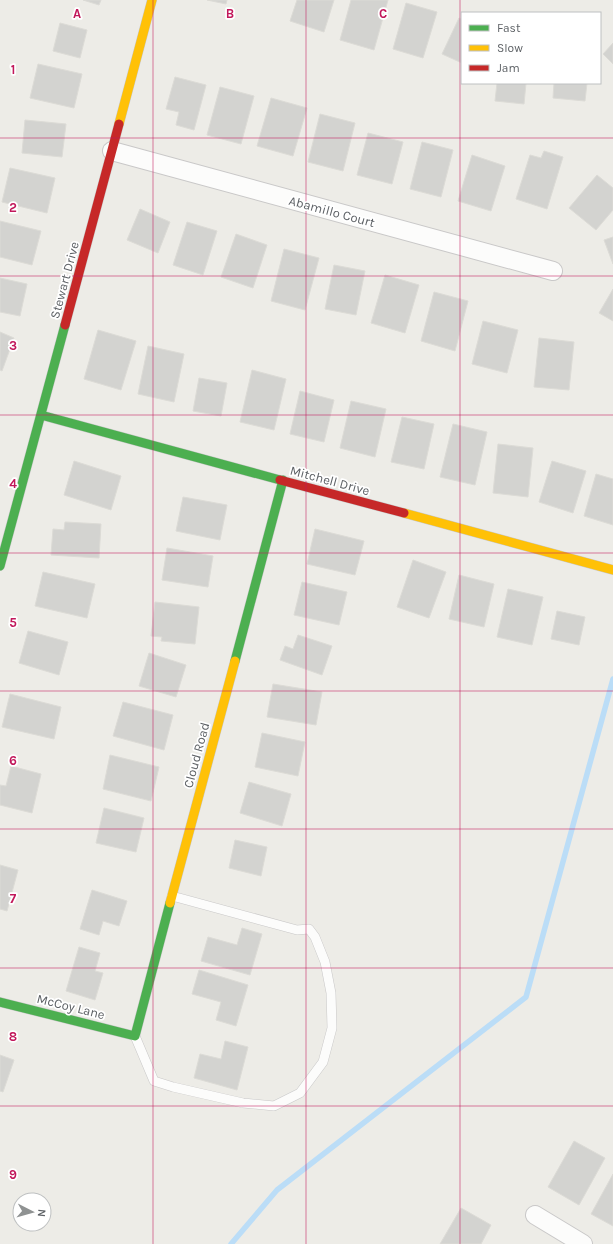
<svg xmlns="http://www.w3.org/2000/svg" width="613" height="1244" font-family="Karla,sans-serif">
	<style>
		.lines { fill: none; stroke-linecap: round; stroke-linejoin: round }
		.stream { stroke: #bbddf7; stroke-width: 5.5 }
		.building { fill: #d3d3d0; stroke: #dcdbd6 }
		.lane-casing { stroke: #c9c8c8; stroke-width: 10 }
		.street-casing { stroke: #c9c8c8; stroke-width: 20 }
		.fast-casing { stroke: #c8c8c8; stroke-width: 10 }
		.slow-casing { stroke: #c8c8c8; stroke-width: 10 }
		.jam-casing { stroke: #c8c8c8; stroke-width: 10 }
		.lane { stroke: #fcfcfb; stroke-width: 9 }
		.street { stroke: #fcfcfb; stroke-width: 18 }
		.fast { stroke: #4caf50; stroke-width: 9 }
		.slow { stroke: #ffc107; stroke-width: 9 }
		.jam { stroke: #c62828; stroke-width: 9 }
		.grid { fill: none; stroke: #c2185b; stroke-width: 1; stroke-opacity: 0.55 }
		.labels { text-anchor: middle; stroke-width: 3.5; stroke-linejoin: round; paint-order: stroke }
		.street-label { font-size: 13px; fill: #5d6165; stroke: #fff }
		.grid-label { font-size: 13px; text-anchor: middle; font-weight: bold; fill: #c2185b; stroke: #fff; stroke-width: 3.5; stroke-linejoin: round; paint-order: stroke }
	</style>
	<rect width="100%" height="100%" fill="#edece7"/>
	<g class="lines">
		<path class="stream" d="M231 1244 277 1190 526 997 613 679"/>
	</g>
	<path class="building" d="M83 0H101L99 5Z
		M207 0H227L226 4Z
		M297 0H334L324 32 290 21Z
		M351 0H388L374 50 340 40Z
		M406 3 437 12 423 58 393 49Z
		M459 18 462 19V63L442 54Z
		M60 23 87 30 80 58 53 51Z
		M613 43V64L603 54Z
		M38 64 82 74 74 108 30 98Z
		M175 77 206 85 194 130 176 125 179 112 166 109Z
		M497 83H526L524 104 495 101Z
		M554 83H587L585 101 553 98Z
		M220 87 254 96 241 144 207 135Z
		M271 98 307 108 293 156 257 146Z
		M320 114 355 123 343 171 308 162Z
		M25 120 66 124 62 157 22 153Z
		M368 133 403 142 392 184 357 175Z
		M422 142 453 150 441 197 410 189Z
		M544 151 563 157 547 209 516 199 530 155 541 158Z
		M472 155 505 166 491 211 458 201Z
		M10 168 55 178 47 213 2 202Z
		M597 175 613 188V210L596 230 569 208Z
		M140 209 170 222 158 253 127 240Z
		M0 221 41 231 32 265 0 257Z
		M187 222 217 231 203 275 173 265Z
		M236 234 267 245 253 288 221 277Z
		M613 237V264L604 240Z
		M284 249 319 258 305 310 271 301Z
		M334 265 365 271 356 315 325 309Z
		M385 275 419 285 405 333 371 323Z
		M0 278 27 284 20 316 0 312Z
		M613 289V321L599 313Z
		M434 292 468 301 455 351 421 341Z
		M483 321 518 330 507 373 472 364Z
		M98 330 136 341 121 390 84 379Z
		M0 332 14 338 2 371 0 370Z
		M539 338 574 342 569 390 534 387Z
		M148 346 184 354 174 402 138 394Z
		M252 370 286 379 274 430 240 422Z
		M199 378 227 383 221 416 193 411Z
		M300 391 334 400 324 442 290 434Z
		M351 401 386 409 375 457 340 448Z
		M402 417 434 424 424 469 391 462Z
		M453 424 487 432 475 485 440 477Z
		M498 444 533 448 528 497 493 493Z
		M74 461 121 476 111 510 64 495Z
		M552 461 586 471 573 513 539 502Z
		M596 474 613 479V525L584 516Z
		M183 497 227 505 220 540 176 531Z
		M65 522 101 524 99 558 51 555 53 529 64 530Z
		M315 529 364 541 355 575 307 564Z
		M167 548 213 556 208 587 162 580Z
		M413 560 446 572 429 618 397 607Z
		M43 572 95 584 87 618 35 606Z
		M459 575 494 584 484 627 449 619Z
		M302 582 347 592 339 625 294 615Z
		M508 589 543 597 532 645 497 637Z
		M155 602 199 607 195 644 161 641 162 637 151 636Z
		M557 611 585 617 579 645 551 639Z
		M28 631 68 642 59 675 19 663Z
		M298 635 332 646 322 675 280 660 285 646 293 649Z
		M149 653 186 665 176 697 139 686Z
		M273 684 322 692 316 725 267 717Z
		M10 694 61 707 54 739 2 727Z
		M123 702 173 715 164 750 113 736Z
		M262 733 305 742 298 776 255 767Z
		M110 755 159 767 151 801 103 789Z
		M11 766 41 774 32 813 0 805V785L6 786Z
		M249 782 291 794 282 826 240 813Z
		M104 808 144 818 136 852 96 843Z
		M235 840 267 847 261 876 229 868Z
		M0 865 18 870 7 911 0 909Z
		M92 890 127 901 119 926 103 921 99 935 80 929Z
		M242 928 262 934 250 975 201 961 208 937 237 945Z
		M79 947 100 953 95 971 103 973 95 1000 66 991Z
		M199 970 248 985 236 1026 216 1020 221 1002 192 994Z
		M225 1041 248 1047 237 1090 194 1078 200 1054 221 1059Z
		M0 1055 14 1060 3 1092 0 1091Z
		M574 1141 605 1158 579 1205 548 1187Z
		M613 1174V1226L591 1214Z
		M461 1208 491 1225 481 1244H440Z"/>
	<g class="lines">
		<g class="lane-casing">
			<path id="lane" d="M135 1036 154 1081 173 1087 243 1103 274 1106 300 1093 323 1062 332 1028 331 993 325 962 315 937 309 929 297 930 172 896"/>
		</g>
		<g class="street-casing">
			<path id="street" d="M112 151 553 271
				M535 1215 583 1244"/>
		</g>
		<g class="fast-casing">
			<path id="fast" d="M41 415 280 480
				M0 566 65 325
				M235 661 283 480
				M0 1002 135 1036 170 903"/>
		</g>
		<g class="slow-casing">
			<path id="slow" d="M119 124 152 0
				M404 513 613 570
				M170 903 235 661"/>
		</g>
		<g class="jam-casing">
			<path id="jam" d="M65 325 119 124
				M280 480 404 513"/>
		</g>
		<use href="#lane" class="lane"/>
		<use href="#street" class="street"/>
		<use href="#fast" class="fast"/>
		<use href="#slow" class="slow"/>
		<use href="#jam" class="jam"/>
	</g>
	<path class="grid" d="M153 0V1244M306 0V1244M460 0V1244M0 138H613M0 276H613M0 415H613M0 553H613M0 691H613M0 829H613M0 968H613M0 1106H613"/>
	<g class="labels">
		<g class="street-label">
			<text transform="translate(332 211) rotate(15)" y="5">Abamillo Court</text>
			<text transform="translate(64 280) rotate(-75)" y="5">Stewart Drive</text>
			<text transform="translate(330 480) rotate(15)" y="5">Mitchell Drive</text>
			<text transform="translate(196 755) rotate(-75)" y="5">Cloud Road</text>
			<text transform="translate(71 1006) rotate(14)" y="5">McCoy Lane</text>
		</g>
	</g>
	<g class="grid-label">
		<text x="77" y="18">A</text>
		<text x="230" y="18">B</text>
		<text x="383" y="18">C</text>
		<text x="13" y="74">1</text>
		<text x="13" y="212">2</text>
		<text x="13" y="350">3</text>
		<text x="13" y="488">4</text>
		<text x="13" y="627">5</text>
		<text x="13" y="765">6</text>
		<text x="13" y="903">7</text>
		<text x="13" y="1041">8</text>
		<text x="13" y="1179">9</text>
	</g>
	<rect x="461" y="12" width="140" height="72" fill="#ffffff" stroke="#bec0c1"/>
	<rect x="469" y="25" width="20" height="6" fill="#4caf50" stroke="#bec0c1"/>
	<text x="497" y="32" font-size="12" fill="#5d6165">Fast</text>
	<rect x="469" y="45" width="20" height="6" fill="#ffc107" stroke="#bec0c1"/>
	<text x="497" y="52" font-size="12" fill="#5d6165">Slow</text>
	<rect x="469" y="65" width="20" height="6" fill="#c62828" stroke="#bec0c1"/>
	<text x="497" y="72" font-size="12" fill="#5d6165">Jam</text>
	<g transform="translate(32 1212) rotate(96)"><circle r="19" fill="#ffffff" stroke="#bec0c1"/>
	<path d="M0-3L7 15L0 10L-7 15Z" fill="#8f9292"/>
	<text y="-6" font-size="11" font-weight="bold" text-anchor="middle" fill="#5d6165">N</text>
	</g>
</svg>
